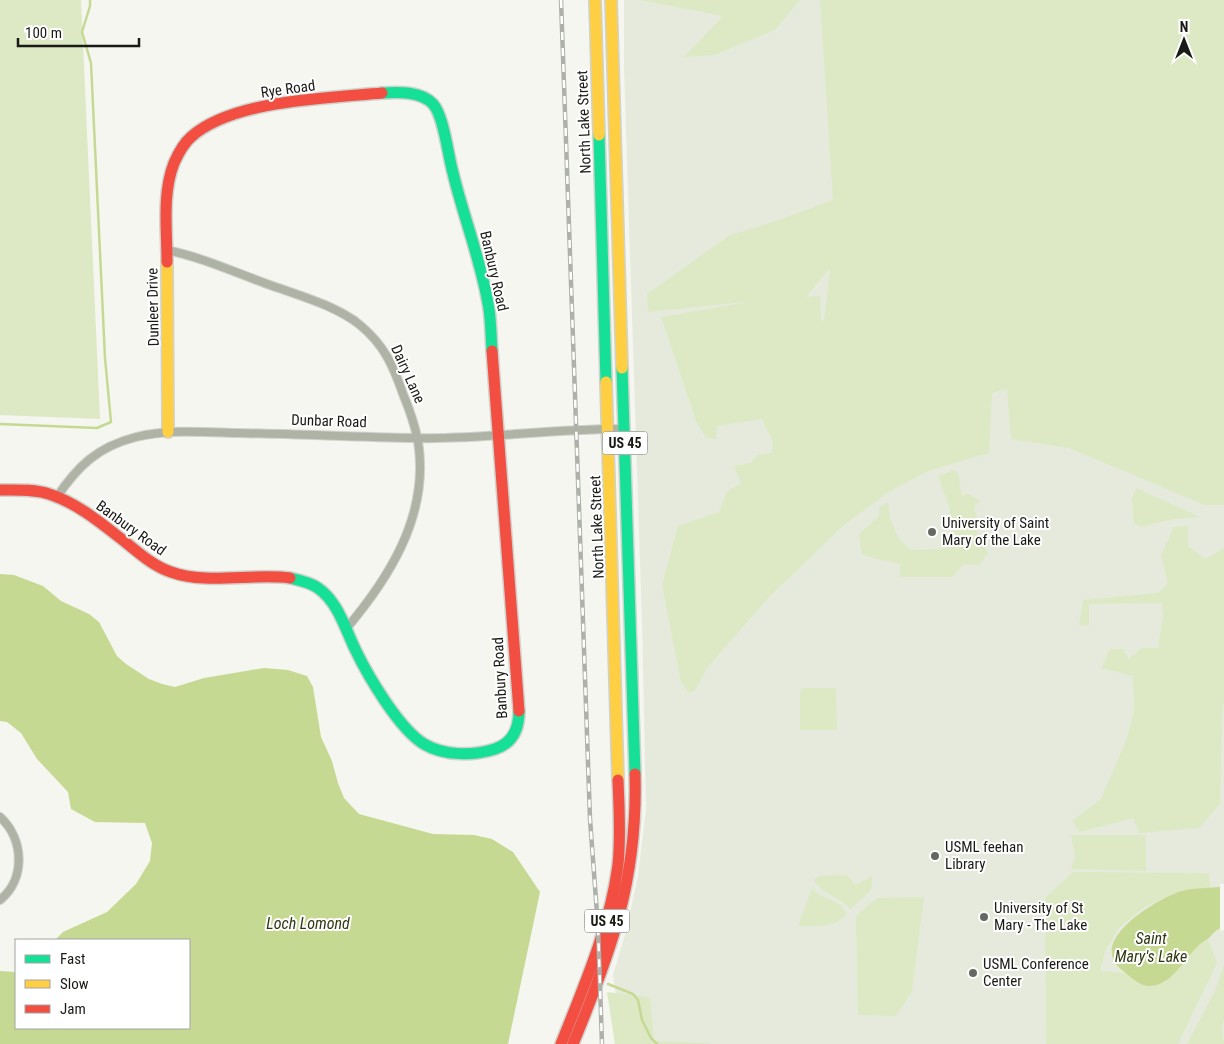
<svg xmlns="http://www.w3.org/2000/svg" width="1224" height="1044" font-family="'Roboto Condensed',sans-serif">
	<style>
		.built { fill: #e6eadd }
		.green { fill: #dde8c4; fill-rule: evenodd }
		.water { fill: #c6d993 }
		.pier { fill: #f4f6ef }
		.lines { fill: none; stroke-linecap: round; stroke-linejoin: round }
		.stream { stroke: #c6d993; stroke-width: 2.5 }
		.street-casing { stroke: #d0d2cd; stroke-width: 10 }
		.fast-casing { stroke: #d0d2cd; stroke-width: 14 }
		.slow-casing { stroke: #d0d2cd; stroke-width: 14 }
		.jam-casing { stroke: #d0d2cd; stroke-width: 14 }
		.street { stroke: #afb3a6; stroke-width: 8 }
		.fast { stroke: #16e098; stroke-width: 11 }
		.slow { stroke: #ffcf43; stroke-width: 11 }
		.jam { stroke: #f24e42; stroke-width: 11 }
		.rail-casing { stroke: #aeb1a9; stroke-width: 4.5 }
		.rail { stroke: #fff; stroke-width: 2.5; stroke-dasharray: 8; stroke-linecap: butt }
		.poi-dot { fill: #666862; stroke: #fff; stroke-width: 2 }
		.labels { text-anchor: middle; stroke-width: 4; stroke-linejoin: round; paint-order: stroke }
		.shield { fill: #fff; stroke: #5f5f5c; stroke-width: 1 }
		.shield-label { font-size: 14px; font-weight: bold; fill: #1a1b16 }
		.street-label { font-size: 15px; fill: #1a1b16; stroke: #fff }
		.poi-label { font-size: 15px; fill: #1a1b16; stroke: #fff; text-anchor: start }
		.water-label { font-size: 16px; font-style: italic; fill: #2f3911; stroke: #fff }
	</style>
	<rect width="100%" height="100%" fill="#f4f6ef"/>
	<path class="built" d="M624 0H1224V1044H619L617 1003 613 975 625 935 638 876 646 809 642 623 624 68Z"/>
	<path class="green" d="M0 0H81L100 419 0 415Z
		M640 0H800L775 30 714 55 684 57 723 16Z
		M820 0H1224V505H1205L1069 448 1011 439 1007 389 992 393 989 453 931 470 890 491 844 525 770 596 707 668 695 690 689 693 681 682 662 585 678 526 719 512 727 491 741 484 734 466 751 463 757 455 772 453 773 442 762 419 717 426 716 439 706 438 697 423 661 317 754 301 648 312 647 294 730 235 773 222 833 200ZM830 268 824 322 821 319 820 296 806 297Z
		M954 470 958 473 962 496 967 493 980 501 974 507 979 523 977 534 988 553 979 565 964 564 952 577H900V564L862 555 859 534 879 516V507L888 502 890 519 899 539 911 550 942 549 956 536 950 527V508L938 476Z
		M1136 488 1200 517 1174 519 1141 527 1134 523 1132 499Z
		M1188 526V546L1205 559 1224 548V700L1222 716 1220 804 1199 828 1139 833 1133 818 1080 832 1072 821 1101 799 1127 738 1134 711 1133 676 1101 668 1110 649H1123L1129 659 1142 648H1158L1163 615 1162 603 1089 604V625L1079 626 1083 600 1158 593 1168 583 1161 555 1174 527Z
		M802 688H836L837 730H800V695Z
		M1071 835H1146V871L1071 869 1075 856Z
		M1073 872 1209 873 1210 889 1182 891 1144 907 1118 929 1105 951 1100 971 1126 973 1140 984 1151 986 1164 983 1198 945 1208 939 1217 963 1178 1044H1046L1045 898Z
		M847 875 855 885 872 876C872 880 872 885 871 889 870 892 855 905 851 909 839 896 822 895 814 880L819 876Z
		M812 888 818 894 841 905 847 915C831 928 819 926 798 926Z
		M924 897 912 991 896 1016 858 1015 856 916 877 898Z
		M1224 965V1019L1222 1027 1224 1044H1187L1215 991Z
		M607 992 650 997 654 1041 710 1043 711 1044H615Z"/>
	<path class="water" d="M0 574 14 575 43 586 61 601 89 614 99 622 117 656 126 664 149 679 162 684 175 687 204 678 264 668 288 670 307 676 313 687 321 737 332 761 338 783 344 798 359 814 433 834 474 835 492 839 513 852 540 892 508 1044H0V971L16 972V1028H189V940H55L63 932 107 912 136 884 150 861 152 843 145 823 95 822 71 809 68 792 37 759 21 733 7 722 0 721Z
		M1224 886V927C1217 929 1214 932 1209 938 1205 941 1200 943 1197 947 1184 960 1171 985 1151 986 1140 987 1131 977 1122 970 1085 941 1158 898 1182 891 1195 887 1210 889 1224 886Z"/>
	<path class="pier" d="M1220 884H1224V930L1220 931Z"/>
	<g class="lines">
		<path class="stream" d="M0 424 97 428 111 422 105 358 91 63 82 32 90 6V0
			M608 984 633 994 638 1000 642 1020 651 1038 657 1044"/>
		<g class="street-casing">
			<path id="street" d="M166 250C202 257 236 273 270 285 298 295 337 306 360 325 384 345 393 365 403 394 410 411 417 430 419 449 427 518 389 578 346 629
				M56 498C78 466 97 447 136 437 169 429 204 432 238 433 297 434 356 437 416 438 485 440 554 428 624 429
				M0 817C24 839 26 879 0 900"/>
		</g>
		<g class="fast-casing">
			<path id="fast" d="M382 93C398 92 421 91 433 104 444 116 448 156 453 173 464 219 482 263 489 309 491 323 491 337 492 351
				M599 135 606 382
				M622 368 635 774
				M290 578C299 580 310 582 318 588 338 602 345 628 355 649 368 676 399 729 424 744 444 756 473 756 495 749 513 743 519 729 519 711"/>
		</g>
		<g class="slow-casing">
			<path id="slow" d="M595 0 599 135
				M611 0 622 368
				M167 262 168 432
				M606 382 618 780"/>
		</g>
		<g class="jam-casing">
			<path id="jam" d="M167 262C167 229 162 194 174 163 178 154 183 144 191 137 232 100 328 98 382 93
				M492 351 519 711
				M0 490C16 490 34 489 49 494 77 503 101 523 124 541 139 553 153 566 171 572 207 585 252 573 290 578
				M561 1044C584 986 610 927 618 865 621 836 619 808 618 780
				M573 1044C612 950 638 878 635 774"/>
		</g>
		<use href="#street" class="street"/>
		<use href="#fast" class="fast"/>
		<use href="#slow" class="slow"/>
		<use href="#jam" class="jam"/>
		<g class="rail-casing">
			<path id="rail" d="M561 0 590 819 598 927 602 1044"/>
		</g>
		<use href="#rail" class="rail"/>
	</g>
	<g class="poi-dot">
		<circle cx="932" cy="532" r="5"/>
		<circle cx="935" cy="856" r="5"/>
		<circle cx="984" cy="917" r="5"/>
		<circle cx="973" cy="973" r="5"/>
	</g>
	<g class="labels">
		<g class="shield">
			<rect x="602.5" y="431.5" width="45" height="23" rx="4"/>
			<rect x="584.5" y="909.5" width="45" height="23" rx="4"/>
		</g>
		<g class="shield-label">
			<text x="625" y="448">US 45</text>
			<text x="607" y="926">US 45</text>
		</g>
		<g class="street-label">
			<text transform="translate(288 89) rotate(-8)" y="5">Rye Road</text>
			<text transform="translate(584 122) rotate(-92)" y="5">North Lake Street</text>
			<text transform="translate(494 271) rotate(77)" y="5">Banbury Road</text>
			<text transform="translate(153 307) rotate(-91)" y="5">Dunleer Drive</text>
			<text transform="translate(408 374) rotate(66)" y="5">Dairy Lane</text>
			<text transform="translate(329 421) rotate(2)" y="5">Dunbar Road</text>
			<text transform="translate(597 527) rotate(-92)" y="5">North Lake Street</text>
			<text transform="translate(131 528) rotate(36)" y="5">Banbury Road</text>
			<text transform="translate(500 678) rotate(-93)" y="5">Banbury Road</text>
		</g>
		<g class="poi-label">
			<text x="942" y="528">University of Saint<tspan x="942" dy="17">Mary of the Lake</tspan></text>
			<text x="945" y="852">USML feehan<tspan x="945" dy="17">Library</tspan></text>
			<text x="994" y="913">University of St<tspan x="994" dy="17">Mary - The Lake</tspan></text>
			<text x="983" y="969">USML Conference<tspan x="983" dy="17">Center</tspan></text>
		</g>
		<g class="water-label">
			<text x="308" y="929">Loch Lomond</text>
			<text x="1151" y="944">Saint<tspan x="1151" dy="18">Mary's Lake</tspan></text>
		</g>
	</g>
	<rect x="15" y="939" width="175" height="90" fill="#ffffff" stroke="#a3a4a2"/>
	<rect x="25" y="955" width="25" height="8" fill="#16e098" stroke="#a3a4a2"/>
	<text x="60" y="964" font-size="15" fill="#1a1b16">Fast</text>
	<rect x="25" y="980" width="25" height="8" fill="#ffcf43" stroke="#a3a4a2"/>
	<text x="60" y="989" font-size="15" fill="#1a1b16">Slow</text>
	<rect x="25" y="1005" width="25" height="8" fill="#f24e42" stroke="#a3a4a2"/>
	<text x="60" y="1014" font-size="15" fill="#1a1b16">Jam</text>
	<g transform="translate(1184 40)" stroke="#ffffff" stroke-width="4" paint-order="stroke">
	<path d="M0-4L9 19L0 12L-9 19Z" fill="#1a1b16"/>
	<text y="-8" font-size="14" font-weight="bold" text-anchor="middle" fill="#1a1b16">N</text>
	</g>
	<path d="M18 38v8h121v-8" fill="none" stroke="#1a1b16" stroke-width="2.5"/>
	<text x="25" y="38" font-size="15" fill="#1a1b16" stroke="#ffffff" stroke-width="4" paint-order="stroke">100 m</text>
</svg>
